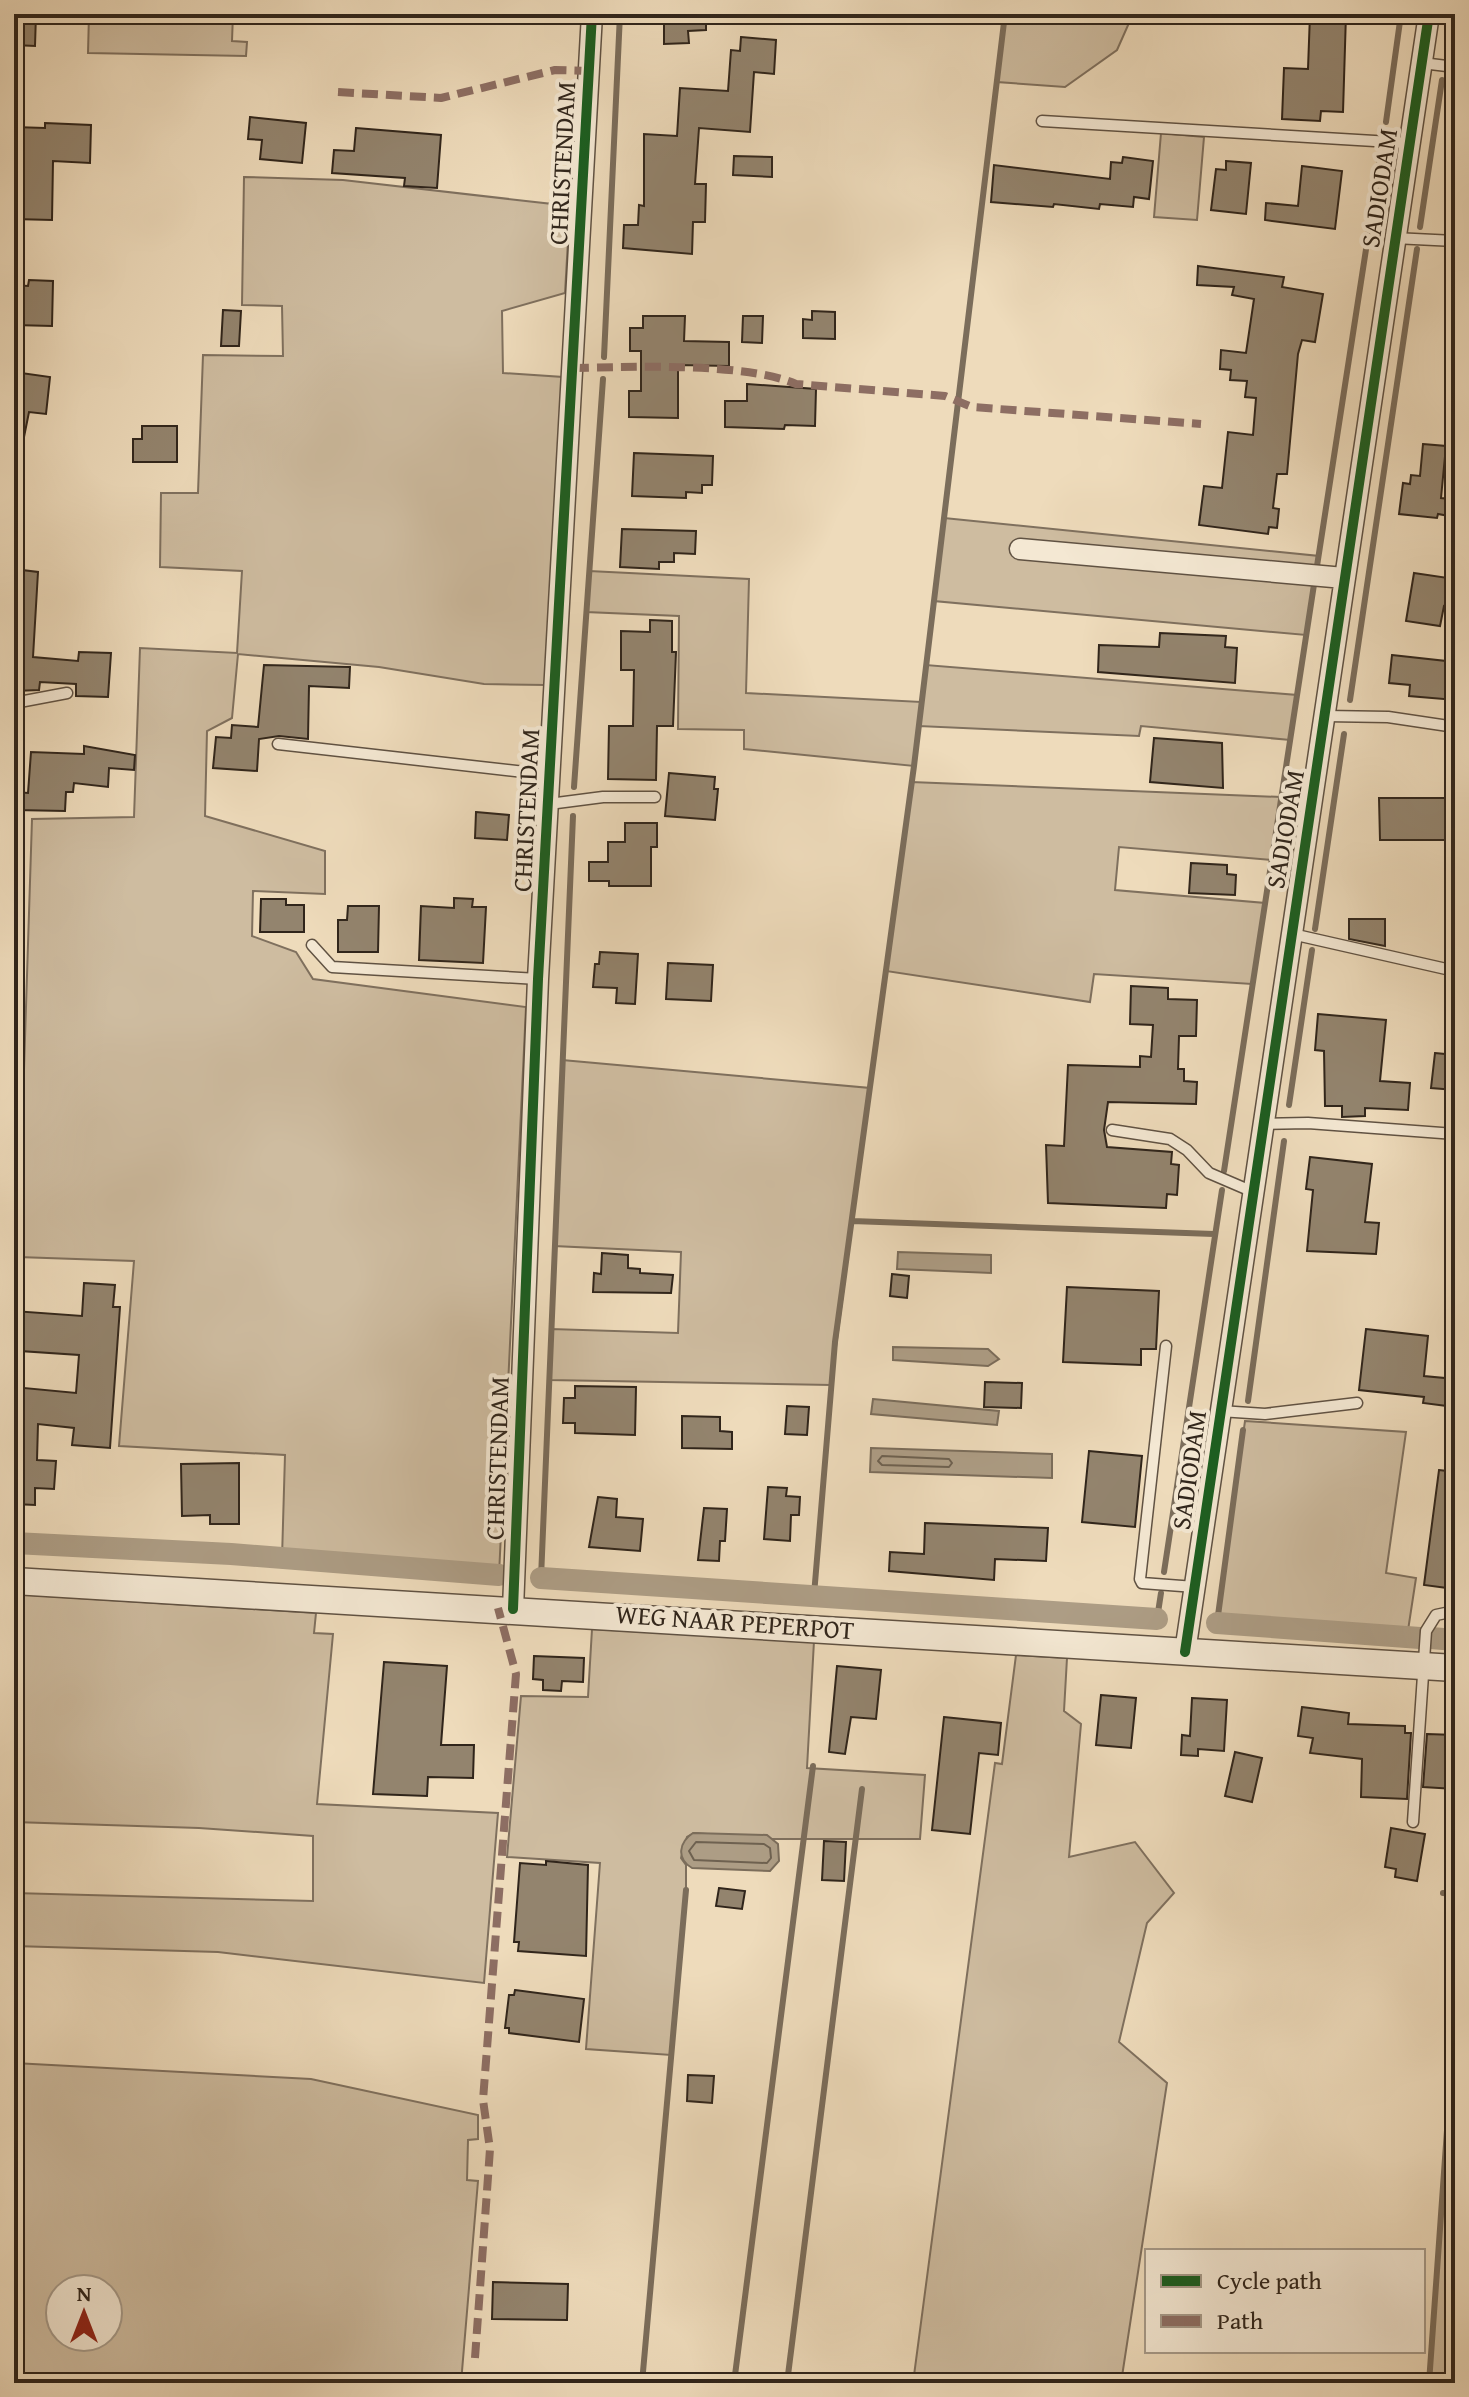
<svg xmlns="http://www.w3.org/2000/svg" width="1469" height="2397" font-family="'Gentium Book Plus',serif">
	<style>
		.green { fill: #cebca0; stroke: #7f705e; stroke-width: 2; fill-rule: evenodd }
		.water { fill: #ad9d85; stroke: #7b6d5b; stroke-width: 2 }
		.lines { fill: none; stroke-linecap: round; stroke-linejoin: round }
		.shore { stroke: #6e6150; stroke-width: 2 }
		.stream { stroke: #7b6d5b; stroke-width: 6 }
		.canal { stroke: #ad9d85; stroke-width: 22 }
		.building { fill: #93846e; stroke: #30251b; stroke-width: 2 }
		.service-casing { stroke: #605243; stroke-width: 13 }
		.minor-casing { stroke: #605243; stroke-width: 23 }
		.tertiary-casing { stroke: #605243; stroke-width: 29 }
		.service { stroke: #f4e8d3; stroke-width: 10 }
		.minor { stroke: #f4e8d3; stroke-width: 20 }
		.tertiary { stroke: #f4e8d3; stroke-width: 26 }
		.quiet { stroke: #8d6e63; stroke-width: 8; stroke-dasharray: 16 8; stroke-linecap: butt }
		.cycleway-casing { stroke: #f4e8d3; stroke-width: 15 }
		.cycleway { stroke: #1b5e20; stroke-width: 10 }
		.labels { text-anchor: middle; stroke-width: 8; stroke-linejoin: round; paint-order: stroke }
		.street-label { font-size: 26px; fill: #30251b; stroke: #f4e8d3 }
	</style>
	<rect width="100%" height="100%" fill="#eedbbb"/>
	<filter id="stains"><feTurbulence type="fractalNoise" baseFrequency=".0025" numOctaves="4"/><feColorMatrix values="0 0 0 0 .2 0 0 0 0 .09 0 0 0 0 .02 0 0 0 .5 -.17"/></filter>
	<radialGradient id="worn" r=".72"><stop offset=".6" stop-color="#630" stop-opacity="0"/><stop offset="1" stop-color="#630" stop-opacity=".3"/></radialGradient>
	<path class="green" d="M89 14H233L232 41 247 42 246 56 88 53Z
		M1005 14H1133L1117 50 1065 87 997 82Z
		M1161 133 1204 137 1197 220 1154 217Z
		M244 177 343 180 570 206 565 293 502 311 503 373 563 377 546 685 484 684 379 667 238 654 232 718 207 731 205 816 325 851V894L253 891 252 936 296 952 313 979 526 1007 499 1575 282 1558 285 1455 119 1446 134 1261 18 1257 32 819 134 817 140 648 237 653 242 571 160 567 161 493H198L203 355 283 356 282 306 242 305Z
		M944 518 1319 556 1306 635 934 601Z
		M589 571 749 579 746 693 921 702 926 665 1297 695 1290 740 1141 726 1139 736 919 726 914 766 744 749V730L678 729 679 616 586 612Z
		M911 782 1281 797 1272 860 1119 847 1115 890 1265 903 1252 984 1094 974 1090 1002 886 971Z
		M562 1060 870 1088 831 1385 548 1380 551 1329 678 1333 681 1252 554 1246Z
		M1245 1421 1406 1432 1386 1573 1416 1578 1407 1637 1217 1619Z
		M14 1594 316 1613 314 1633 333 1634 317 1804 498 1813 484 1983 218 1952 14 1946V1893L313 1901V1836L199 1828 14 1822Z
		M592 1629 814 1641 807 1768 925 1775 920 1839H772L694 1833 687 1837 681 1858 686 1865V1890L671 2055 586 2049 600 1863 507 1857 521 1696 588 1697Z
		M1016 1655 1067 1658 1064 1711 1081 1724 1069 1857 1135 1842 1174 1893 1147 1923 1119 2042 1167 2083 1121 2383H913L995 1763 1002 1764Z
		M1455 2018V2383H1429Z
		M14 2063 311 2079 478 2115V2139L468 2140 467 2180 478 2181 461 2383H14ZM60 2289H108V2337H60Z"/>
	<path class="water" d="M898 1252 991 1255V1273L897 1269Z
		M893 1347 988 1349 999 1359 988 1366 893 1360Z
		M873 1399 999 1411 997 1425 871 1414Z
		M871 1448 1052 1454V1478L870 1472Z
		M693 1833 767 1835 778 1844 779 1861 770 1871 692 1868C676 1859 679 1842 693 1833Z"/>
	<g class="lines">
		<path class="shore" d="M882 1456 949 1459 952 1463 949 1467 882 1465 878 1461Z
			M696 1842 764 1844 770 1848 771 1858 767 1863 694 1860 689 1851Z"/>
		<path class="stream" d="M1447 46 1452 14
			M1386 122 1401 14
			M1420 227 1442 80
			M604 357 620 14
			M1317 566 1380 159
			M1350 700 1417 249
			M574 787 603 379
			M1315 929 1344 734
			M1289 1105 1312 950
			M1224 1171 1315 578
			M852 1221 1214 1234
			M1248 1401 1284 1141
			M1164 1572 1222 1190
			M541 1578 573 816
			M814 1595 835 1342 914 766 1005 14
			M1157 1619 1161 1593
			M1217 1623 1243 1430
			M1443 1893 1455 1894
			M642 2383 686 1890
			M734 2383 813 1766
			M787 2383 862 1789
			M1429 2383 1455 2018"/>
		<path class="canal" d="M14 1543 231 1554 499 1575
			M541 1578 1157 1619
			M1217 1623 1420 1638
			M1431 1638 1455 1640"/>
	</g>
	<path class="building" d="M14 14H36L35 46 14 45Z
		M664 14H706V30L688 31 689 43 664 44Z
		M1310 14H1346L1343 112 1321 111 1320 121 1282 119 1284 68 1308 69Z
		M741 37 776 40 774 74 754 72 750 132 699 128 695 184H706L705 222H693L692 254 623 248 624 225H638L639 205 644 206V134L677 136 680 88 728 91 731 50 740 51Z
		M250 117 306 123 302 163 260 159 262 140 248 139Z
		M45 123 91 125 90 163 53 161 52 220 14 219V127L45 128Z
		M356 128 441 135 437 188 404 186 405 178 332 173 334 150 354 151Z
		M734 156 772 157V177L733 175Z
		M1123 157 1153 161 1149 199 1134 197 1133 207 1100 204 1099 209 1054 204 1053 207 991 202 994 165 1110 179 1111 162 1122 163Z
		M1226 161 1251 163 1246 214 1211 210 1216 169 1226 170Z
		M1302 166 1342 171 1335 229 1265 220 1266 203 1298 206Z
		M1198 266 1284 277 1282 287 1323 294 1315 342 1302 340 1298 354 1287 474H1277L1273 508 1279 509 1277 528 1269 527 1268 534 1199 525 1204 486 1222 488 1228 432 1253 435 1256 398 1245 397 1247 381 1230 380 1231 370 1220 369 1221 350 1246 353 1254 299 1232 295 1234 287 1197 285Z
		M29 280 53 281 52 326 14 325V285L28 286Z
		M223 310 241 311 239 346H221Z
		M812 311 835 312V339L803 338V319L812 320Z
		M643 316H685L684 341 729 342V366L678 365V418L629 417V391H641V351H630V328H643Z
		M743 316H763L762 343 742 342Z
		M14 372 50 377 46 414 29 412 22 447H14Z
		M747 384 816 389 815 426 785 425 784 429 725 427V401H747Z
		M142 426H177V462H133V439H142Z
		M1423 444 1446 446 1441 498 1451 499 1449 516 1438 514 1437 518 1399 514 1403 483 1410 484 1411 475 1420 476Z
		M634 453 713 456 712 485H702V493L686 492V498L632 496Z
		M622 529 696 531 695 554 674 553V562H659V569L620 567Z
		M14 569 38 572 33 657 78 661 79 652 111 653 108 697 76 696V684L40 682 39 690 14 691Z
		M1414 573 1455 579V608L1444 606 1440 626 1406 621Z
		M650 620 672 621V652H676L673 726H657L656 780 608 779 609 726H633L634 670H621V631L650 632Z
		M1160 633 1226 636 1225 647 1237 648 1235 683 1098 672 1099 645 1159 647Z
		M1392 655 1455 662V700L1409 696 1410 685 1389 683Z
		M264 665 350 667 349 688 309 686 308 739 279 736 259 739 257 771 213 768 216 737 231 738 232 725 258 727Z
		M1154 738 1222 743 1223 788 1150 782Z
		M84 746 135 755 134 770 109 768 108 787 74 783 73 792H66L65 811 16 810V792L28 793 31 752 84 754Z
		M669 773 715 777 714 789H718L715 820 665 816Z
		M1379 798H1449V840H1380Z
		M476 812 509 815 507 840 475 838Z
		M625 823H657V847H651V886H609V881H589V862H608V842H625Z
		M1191 863 1227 865V874L1236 875 1235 895 1189 893Z
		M454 898 473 899 472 907H486L483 963 419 960 421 906 454 908Z
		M261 899H286V905H304V932H260Z
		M348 906H379L378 952H338V920H347Z
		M1349 919H1385V946L1349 939Z
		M600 952 638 954 635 1004 616 1003 617 988 593 987 595 964H599Z
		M668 963 713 965 711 1001 666 999Z
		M1131 986 1168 988V999L1197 1000 1196 1036H1179L1178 1069H1184V1081L1197 1082 1196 1104 1108 1102 1104 1130 1107 1147 1172 1152 1171 1164 1179 1165 1177 1195 1167 1194 1166 1208 1048 1203 1046 1145 1064 1146 1068 1065 1140 1067V1056L1151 1057 1153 1025 1130 1024Z
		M1318 1014 1386 1020 1380 1081 1410 1083 1408 1110 1365 1108V1116L1342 1117V1106H1325L1324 1051 1315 1050Z
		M1435 1053 1455 1055V1090L1431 1088Z
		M1310 1157 1372 1164 1365 1222 1379 1223 1376 1254 1307 1251 1313 1190 1306 1189Z
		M602 1253 628 1255V1268L640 1269V1273L673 1275 671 1293 593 1292 594 1273 601 1274Z
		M892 1274 909 1276 907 1298 890 1296Z
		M84 1283 115 1285 113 1307H120L110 1448 72 1445 74 1428 38 1424 37 1460 56 1461 54 1489 35 1488V1505L14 1504V1387L76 1393 79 1355 20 1351V1347L14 1346V1311L82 1316Z
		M1067 1287 1159 1291 1156 1349H1141V1365L1063 1362Z
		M1366 1329 1428 1336 1424 1376 1455 1379V1407L1423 1403 1424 1397 1359 1390Z
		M985 1382 1022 1383 1021 1408 984 1407Z
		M575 1386 636 1387 635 1435 575 1433V1423H563L564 1398H575Z
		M787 1406 809 1407 807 1435 785 1434Z
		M682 1416 720 1417V1431L732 1432V1449L682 1448Z
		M1089 1451 1142 1456 1135 1527 1082 1522Z
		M239 1463V1524H210V1515L182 1516 181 1464Z
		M1439 1470 1455 1472V1589L1424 1585Z
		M768 1487 787 1488 786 1496 800 1497 799 1515H791L790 1541 764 1539Z
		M598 1497 617 1499 616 1517 643 1519 640 1551 589 1547Z
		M704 1508 727 1509 725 1541H720L719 1561 698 1560Z
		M925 1523 1048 1528 1046 1561 995 1559 994 1580 889 1571 890 1552 924 1554Z
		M534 1656 584 1658 583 1682 562 1681 561 1691 543 1690V1680L533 1679Z
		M384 1662 447 1666 441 1745H474L473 1778 428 1777 427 1796 373 1794Z
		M837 1666 881 1670 876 1719 851 1717 845 1754 829 1752Z
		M1101 1695 1136 1698 1131 1748 1096 1745Z
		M1192 1698 1227 1700 1224 1751 1198 1749V1756L1181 1755 1182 1735 1190 1736Z
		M1302 1707 1349 1713 1348 1724 1405 1726V1733H1411L1407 1799 1361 1797 1362 1759 1310 1753 1313 1738 1298 1736Z
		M944 1717 1001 1723 998 1755 979 1753 970 1834 932 1830Z
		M1427 1734 1455 1735V1789L1423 1787Z
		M1235 1752 1262 1758 1252 1802 1225 1796Z
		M1391 1828 1425 1834 1417 1881 1395 1877 1396 1869 1385 1867Z
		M824 1841 846 1842 844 1881 822 1880Z
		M546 1861 588 1865 586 1956 518 1951 519 1942H514L520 1863 546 1865Z
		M719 1888 745 1891 742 1909 716 1906Z
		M515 1990 584 1999 579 2042 509 2033V2028H505L509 1995H514Z
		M688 2075 714 2076 712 2103 687 2101Z
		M493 2282 568 2284 567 2320 492 2319Z"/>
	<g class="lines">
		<g class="service-casing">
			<path id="service" d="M1422 63 1455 67
				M1042 121 1408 143
				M1394 238 1455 241
				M14 703 67 693
				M1326 716 1388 717 1455 727
				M278 744 551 775
				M549 804 603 797H655
				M1292 934 1455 971
				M312 945 332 967 538 979
				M1263 1124 1308 1123 1455 1134
				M1112 1130 1170 1139 1187 1150 1209 1173 1251 1191
				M1166 1346 1140 1579 1142 1583 1195 1587
				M1220 1411 1265 1414 1357 1403
				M1413 1822 1426 1631 1436 1615 1455 1611"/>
		</g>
		<g class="minor-casing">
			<path id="minor" d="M1020 549 1344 578
				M513 1609 538 979 592 14
				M1185 1652 1429 14"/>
		</g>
		<g class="tertiary-casing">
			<path id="tertiary" d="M14 1581 1455 1668"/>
		</g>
		<use href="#service" class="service"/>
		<use href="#minor" class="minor"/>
		<use href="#tertiary" class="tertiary"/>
		<path class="quiet" d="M338 92 441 98 555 70 589 71
			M573 368C631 367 745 362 796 384L945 396 972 407 1201 424
			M475 2358 490 2149 483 2100 516 1674 498 1608"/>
		<g class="cycleway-casing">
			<path id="cycleway" d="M513 1609 538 979 592 14
				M1185 1652 1429 14"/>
		</g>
		<use href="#cycleway" class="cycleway"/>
	</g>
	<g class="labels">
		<g class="street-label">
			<text transform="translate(562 163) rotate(-87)" y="9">CHRISTENDAM</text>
			<text transform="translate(1379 188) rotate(-81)" y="9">SADIODAM</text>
			<text transform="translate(526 810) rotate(-87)" y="9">CHRISTENDAM</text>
			<text transform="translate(1285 829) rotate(-80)" y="9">SADIODAM</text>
			<text transform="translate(497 1458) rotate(-88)" y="9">CHRISTENDAM</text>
			<text transform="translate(1189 1470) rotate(-82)" y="9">SADIODAM</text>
			<text transform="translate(735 1622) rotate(4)" y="9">WEG NAAR PEPERPOT</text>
		</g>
	</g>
	<rect width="1469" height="2397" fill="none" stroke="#eedbbb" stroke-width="48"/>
	<rect x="16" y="16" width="1437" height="2365" fill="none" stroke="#30251b" stroke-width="4"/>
	<rect x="24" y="24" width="1421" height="2349" fill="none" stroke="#30251b" stroke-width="2"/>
	<rect x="1145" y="2249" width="280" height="104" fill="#f4e8d3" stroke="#a69a89" stroke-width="2"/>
	<rect x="1161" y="2275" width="40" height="12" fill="#1b5e20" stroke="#a69a89" stroke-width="2"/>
	<text x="1217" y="2289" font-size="24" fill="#30251b">Cycle path</text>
	<rect x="1161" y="2315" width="40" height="12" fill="#8d6e63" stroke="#a69a89" stroke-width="2"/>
	<text x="1217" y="2329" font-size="24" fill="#30251b">Path</text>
	<g transform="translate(84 2313)"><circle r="38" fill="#f4e8d3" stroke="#a69a89" stroke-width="2"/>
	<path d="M0-6L14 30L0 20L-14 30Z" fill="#8f2418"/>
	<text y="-12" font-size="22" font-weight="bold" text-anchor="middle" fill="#30251b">N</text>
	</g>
	<rect width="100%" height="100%" filter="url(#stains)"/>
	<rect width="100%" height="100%" fill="url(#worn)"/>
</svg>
